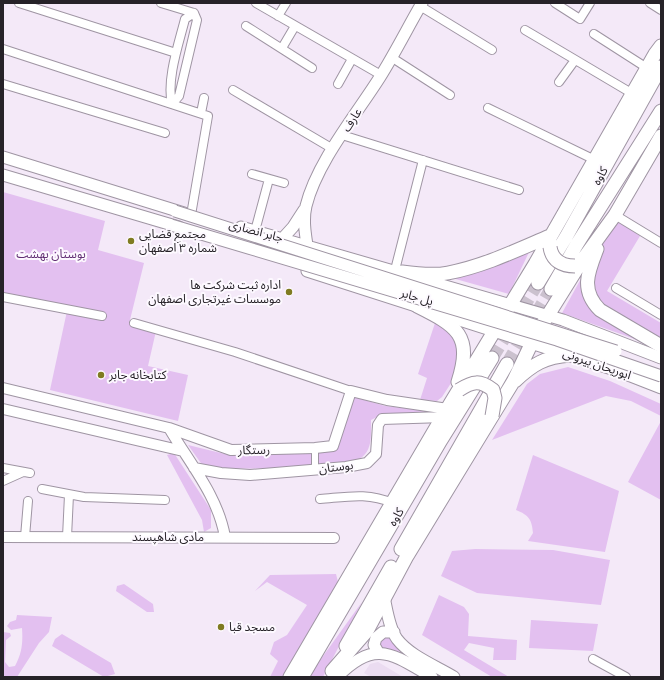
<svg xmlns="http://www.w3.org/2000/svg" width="664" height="680" font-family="'PT Sans Narrow','Noto Sans Arabic',sans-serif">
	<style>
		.built { fill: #ebdcf1 }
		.green { fill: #e3c0f0 }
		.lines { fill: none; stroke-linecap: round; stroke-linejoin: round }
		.primary-tunnel { stroke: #cbc1ce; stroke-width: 13; stroke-dasharray: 13 6; stroke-linecap: butt }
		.pedestrian-casing { stroke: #9f95a3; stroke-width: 8 }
		.minor-casing { stroke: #9f95a3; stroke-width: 10 }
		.tertiary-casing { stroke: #9f95a3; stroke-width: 12 }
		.secondary-casing { stroke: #9f95a3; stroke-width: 13 }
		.primary-casing { stroke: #9f95a3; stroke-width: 15 }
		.pedestrian { stroke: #fff; stroke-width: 6 }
		.minor { stroke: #fff; stroke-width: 8 }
		.tertiary { stroke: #fff; stroke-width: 10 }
		.secondary { stroke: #fff; stroke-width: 11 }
		.primary { stroke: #fff; stroke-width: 13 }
		.secondary-bridge-casing { stroke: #9f95a3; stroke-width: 13; stroke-linecap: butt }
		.primary-bridge-casing { stroke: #9f95a3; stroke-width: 15; stroke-linecap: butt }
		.secondary-bridge { stroke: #fff; stroke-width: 11 }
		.primary-bridge { stroke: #fff; stroke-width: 13 }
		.poi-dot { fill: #7f7b21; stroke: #fdf9ff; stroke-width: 1.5 }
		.labels { text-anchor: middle; stroke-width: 4; stroke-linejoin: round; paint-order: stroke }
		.street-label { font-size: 12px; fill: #262228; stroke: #fdf9ff }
		.poi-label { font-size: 12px; fill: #262228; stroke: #fdf9ff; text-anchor: start }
		.park-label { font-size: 12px; fill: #633075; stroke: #fdf9ff }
	</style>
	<rect width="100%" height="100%" fill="#f4e9f8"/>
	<path class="built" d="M378 662 403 677H371L364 673 370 664Z"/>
	<path class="green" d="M3 192 105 221 98 250 144 263 129 324 156 331 148 366 188 375 178 421 50 390 67 311 102 313 3 293Z
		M616 220 640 236 607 291 661 323V338L602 306 594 296 592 272 602 243Z
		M531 248 509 294 452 278Z
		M583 275 586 296 657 347 562 313Z
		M435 323 450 330 459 348 453 380 442 397 437 401 420 400 427 378 418 374Z
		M568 367 610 381 661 404V416L631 401 606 396 492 440 527 384 540 374Z
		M354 397 385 406 430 411 426 415H381L371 420C371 439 373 455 353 462 304 466 252 472 203 466L188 445 229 455 316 453 335 450Z
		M661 421V500L628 482Z
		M174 453 211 510V528L204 532 202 520 167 455Z
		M533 455 619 491 605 552 528 541 533 533C532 520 529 515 516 510Z
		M475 549 553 550 610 560 601 605 477 593 441 576 452 551Z
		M336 574 338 582 285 677H270L278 661 270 654 274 642 287 635 307 605 267 582 255 591 270 575Z
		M124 584 153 604 154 612H147L116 591 117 586Z
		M439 595 464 607 469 614 468 636 517 640 516 660H493L494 648 469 643 464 650 509 677H492L422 635Z
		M362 602 323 677H308Z
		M17 615 52 617 49 632 39 643 17 677H3V632L10 633 11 636 6 640 5 662 9 667 15 666C22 653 23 643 22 628L11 630 7 626 10 622 16 620Z
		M531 620 598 624 593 651 529 648Z
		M62 634 111 663 115 674 104 677 52 646 55 639Z
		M384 636H389L447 677C422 677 406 649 380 649L378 644Z"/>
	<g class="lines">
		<path class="primary-tunnel" d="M492 358 538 283
			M507 364 551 289"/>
		<g class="pedestrian-casing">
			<path id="pedestrian" d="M315 448V470"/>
		</g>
		<g class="minor-casing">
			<path id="minor" d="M19 3 176 53
				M161 3 194 13
				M256 3 381 75
				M555 3 580 19 590 3
				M650 3 661 10
				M420 6 492 50
				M194 13 197 20 179 96 172 104C166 80 179 43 185 19Z
				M278 16 286 3
				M246 26 312 68
				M525 30 633 94
				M594 34 647 68
				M282 48 295 26
				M3 49 208 116 191 215
				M391 57 450 95
				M559 82 575 60
				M3 84 165 133
				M338 84 352 59
				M233 90 333 149
				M488 108 595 160
				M201 113 204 98
				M342 135 519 190
				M252 174 284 183
				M615 215 661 243
				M255 231 269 179
				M395 270 423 160
				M616 288 661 315
				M3 297 102 316
				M134 323 235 352 351 391
				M3 468 30 473
				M3 481 23 472
				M42 489 84 497 165 500
				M320 499C346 497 368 492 392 503
				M25 537 28 501
				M67 537 69 495
				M593 659 626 677"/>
		</g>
		<g class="tertiary-casing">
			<path id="tertiary" d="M3 388 169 428 231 450 315 448 333 446 351 391 387 400 448 409
				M3 409 183 451
				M169 428C190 464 218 496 225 537
				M194 468 221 473 250 475 346 467 367 463 376 454 378 425 382 419 444 417
				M3 537 334 538"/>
		</g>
		<g class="secondary-casing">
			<path id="secondary" d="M3 157 184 213
				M3 175 179 227
				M241 227 563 320 661 358
				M283 238 293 227 304 210
				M307 245C305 232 303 219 306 206 317 162 356 115 380 77 395 53 408 27 422 3
				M307 271 615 370 661 388
				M384 597C387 610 389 628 397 639 410 656 436 666 454 677
				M378 652 374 645 376 638 383 632H394
				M337 677C375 638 392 654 432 677"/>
		</g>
		<g class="primary-casing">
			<path id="primary" d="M597 249C588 272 580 290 600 310L661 346
				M402 272C417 274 433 276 448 273 484 266 517 250 550 236V239
				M538 283 566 237 661 67
				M551 289 577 244 661 111
				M417 306C457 326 473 335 458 382
				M515 381C533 364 545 357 570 355
				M401 549 507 364
				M346 646 391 567
				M332 671 367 631 407 556 513 382 535 336 583 259 615 215 661 136
				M290 677 450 404 535 264 655 54 661 46
				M302 677 441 440 492 358"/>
		</g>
		<use href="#pedestrian" class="pedestrian"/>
		<use href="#minor" class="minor"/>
		<use href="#tertiary" class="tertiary"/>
		<use href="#secondary" class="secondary"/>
		<use href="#primary" class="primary"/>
		<g class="secondary-bridge-casing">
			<path id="secondary-bridge" d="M175 211 616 351
				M171 225 557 340 661 376"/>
		</g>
		<g class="primary-bridge-casing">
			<path id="primary-bridge" d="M550 247C552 261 562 266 575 266
				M459 390C473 381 480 380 493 390L495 398 492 416"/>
		</g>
		<use href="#secondary-bridge" class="secondary-bridge"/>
		<use href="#primary-bridge" class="primary-bridge"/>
	</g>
	<g class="poi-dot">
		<circle cx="131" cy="241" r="4"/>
		<circle cx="289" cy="292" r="4"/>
		<circle cx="101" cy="375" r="4"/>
		<circle cx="221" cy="627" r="4"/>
	</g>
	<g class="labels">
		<g class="street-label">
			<text transform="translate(352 120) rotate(-57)" y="4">عارف</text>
			<text transform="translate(600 176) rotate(-61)" y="4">کاوه</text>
			<text transform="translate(256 231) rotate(15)" y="4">جابر انصاری</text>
			<text transform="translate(417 297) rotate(16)" y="4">پل جابر</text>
			<text transform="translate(597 364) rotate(19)" y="4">ابوریحان بیرونی</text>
			<text transform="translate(254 450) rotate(-1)" y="4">رستگار</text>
			<text transform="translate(336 467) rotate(-7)" y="4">بوستان</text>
			<text transform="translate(396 517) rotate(-60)" y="4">کاوه</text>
			<text x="168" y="541">مادی شاهپسند</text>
		</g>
		<g class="poi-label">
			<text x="139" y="238">مجتمع قضایی<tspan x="139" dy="14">شماره ۳ اصفهان</tspan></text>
			<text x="281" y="289" text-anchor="end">اداره ثبت شرکت ها<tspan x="281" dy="14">موسسات غیرتجاری اصفهان</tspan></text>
			<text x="109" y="379">کتابخانه جابر</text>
			<text x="229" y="631">مسجد قبا</text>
		</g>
		<g class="park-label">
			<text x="51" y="258">بوستان بهشت</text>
		</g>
	</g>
	<rect width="664" height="680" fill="none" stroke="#262228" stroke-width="8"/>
</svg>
